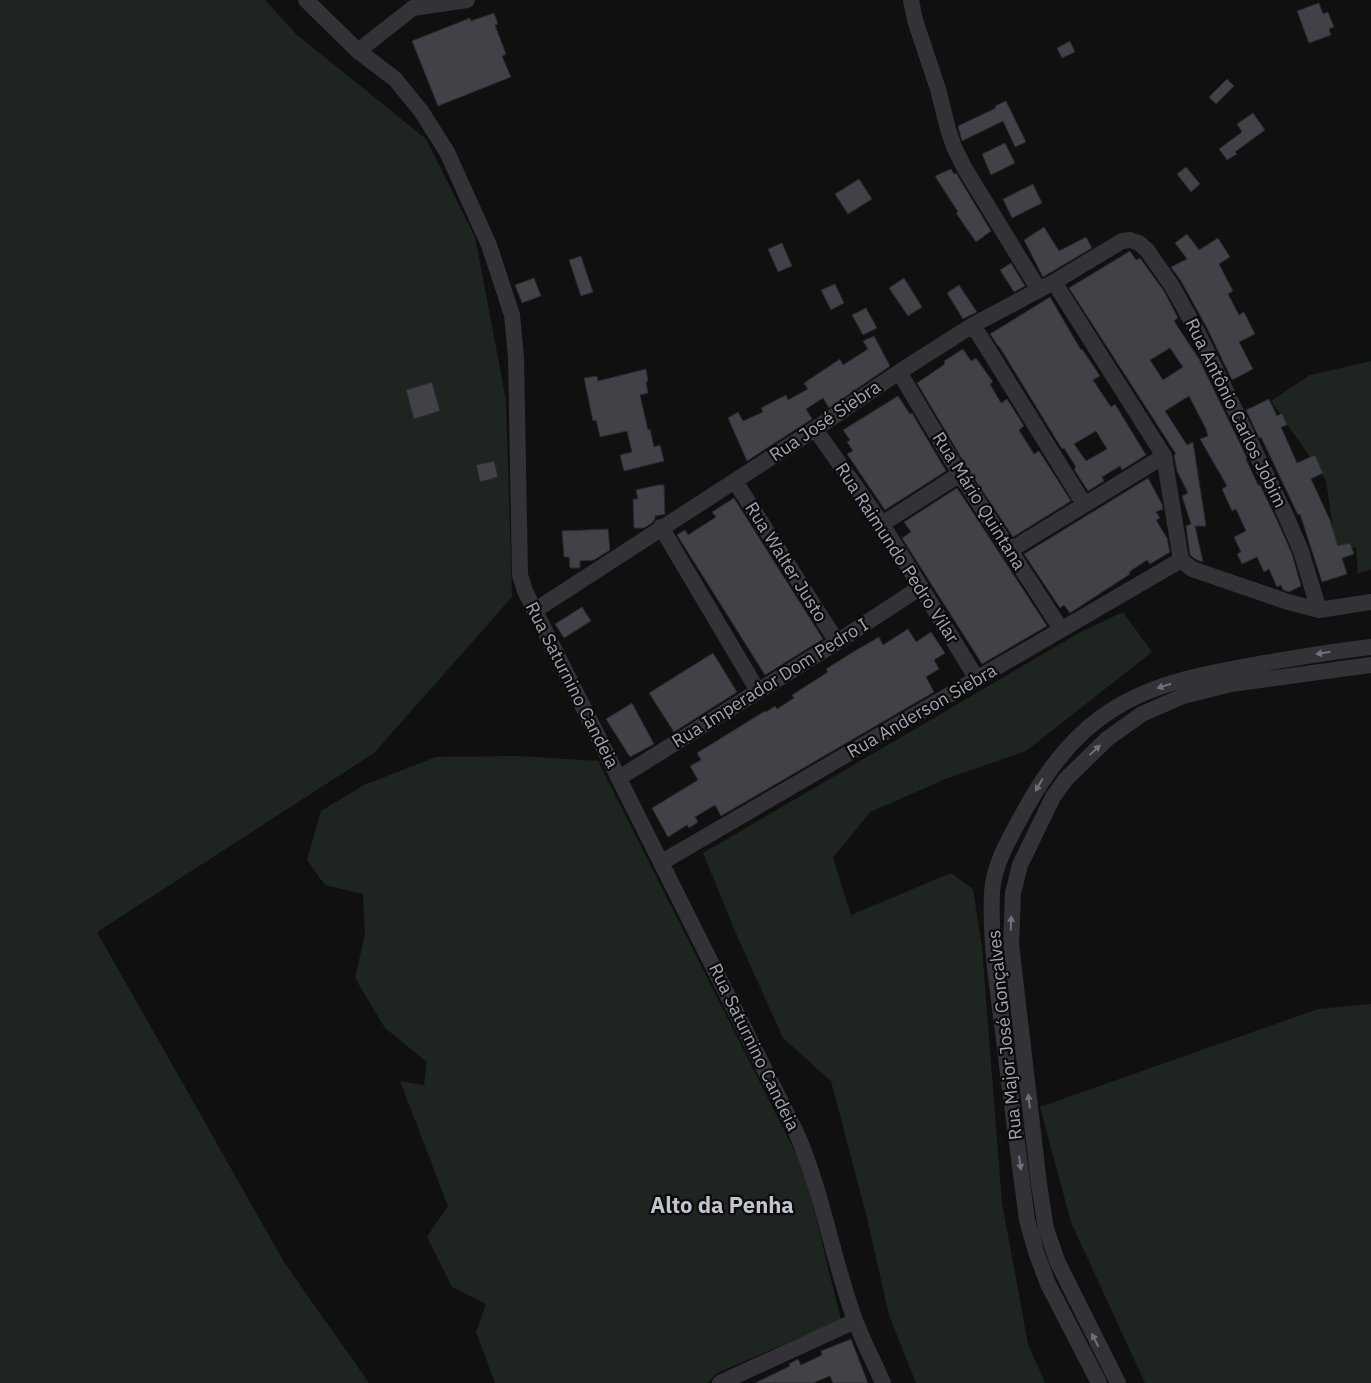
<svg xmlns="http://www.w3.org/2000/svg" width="1371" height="1383" font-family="'IBM Plex Sans',sans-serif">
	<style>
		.green { fill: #1e2520 }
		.building { fill: #414247; stroke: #2a2a2d; fill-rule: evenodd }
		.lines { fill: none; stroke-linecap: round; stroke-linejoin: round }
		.minor { stroke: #333337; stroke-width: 16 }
		.oneway { fill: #70727a }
		.labels { text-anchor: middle; stroke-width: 4.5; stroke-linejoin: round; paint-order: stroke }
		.street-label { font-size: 18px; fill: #a2a5b1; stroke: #0b0b0c }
		.district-label { font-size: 22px; font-weight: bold; fill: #c2c4cd; stroke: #0b0b0c }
	</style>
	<rect width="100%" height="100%" fill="#101011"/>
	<path class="green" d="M0 0H265L296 34 426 139 475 237 506 400 512 597 374 753 97 932 284 1262 369 1383H0Z
		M1371 361V569L1358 574 1356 547 1336 552 1326 480 1271 401 1310 375Z
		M1123 612 1152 652 1026 751 948 778 870 812 833 858 851 915 951 873 973 889 982 948 1002 1203 1028 1344 1045 1383H916L889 1315 867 1218 831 1081 783 1038 735 931 703 853 1079 633Z
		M518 756 598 761 804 1170 841 1320 717 1373 707 1383H495L476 1332 486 1304 452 1287 427 1237 448 1206 400 1081 424 1085 427 1062 385 1028 355 978 365 934 363 894 325 885 307 860 321 811 364 785 436 757Z
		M1371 1004V1383H1145L1071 1222 1040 1107 1318 1009Z"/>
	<path class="building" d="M1319 3 1323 14 1328 12 1334 27 1329 29 1331 35 1309 43 1297 11Z
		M494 13 498 24 495 25 506 54 502 56 511 77 438 106 412 41 470 18 471 21Z
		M1070 41 1075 52 1062 58 1057 48Z
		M1227 79 1234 86 1216 104 1209 97Z
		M1006 101 1026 142 1015 147 1003 121 962 141 958 126 996 108 995 106Z
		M1253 113 1265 130 1235 152 1237 154 1227 160 1219 149 1242 132 1237 124Z
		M1005 143 1015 163 991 175 982 154Z
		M1186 167 1200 184 1191 192 1177 174Z
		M951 169 954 174 956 173 991 231 976 242 956 213 958 212 935 176Z
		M859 179 872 199 848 214 835 194Z
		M1033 184 1042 203 1012 218 1003 199Z
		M1044 227 1059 251 1086 237 1092 248 1043 277 1024 240Z
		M1187 234 1199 250 1218 238 1230 257 1219 264 1233 291 1228 294 1239 315 1244 312 1255 334 1239 342 1253 369 1232 380 1207 328 1181 281 1171 267 1187 259 1175 243Z
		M782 243 792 266 778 272 768 249Z
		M1130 251 1136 260 1140 258 1164 291 1178 318 1174 321 1199 359 1247 458 1246 459 1258 485H1260L1277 520 1292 554 1301 586 1289 592 1283 590 1281 585 1277 587 1269 569 1264 572 1257 557 1242 564 1237 554 1241 552 1234 537 1246 531 1236 509 1232 511 1222 489 1227 486 1200 439 1208 436 1206 429 1189 396 1165 411 1187 445 1193 442 1206 526H1195L1203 562 1197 560 1190 555 1186 526 1191 524 1182 496 1188 493 1177 471 1174 455 1176 454 1069 288ZM1170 348 1183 367 1163 380 1150 360Z
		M581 256 593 292 581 296 569 260Z
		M1011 263 1025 286 1014 292 1000 270Z
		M534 278 541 296 522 303 515 285Z
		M904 278 922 307 908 316 889 288Z
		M835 284 844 303 831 310 821 290Z
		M959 285 977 312 963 319 947 293Z
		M1050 297 1081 350 1082 349 1100 376 1093 380 1111 407 1115 404 1146 455 1122 470 1120 466 1102 477 1104 481 1088 491 1074 469 1076 467 1064 448 1062 449 999 346H998L990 334ZM1096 431 1107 449 1086 461 1074 444Z
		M866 308 877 328 863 335 852 315Z
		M874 336 890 366 829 408 823 398 806 409 812 419 747 461 728 418 738 412 743 421 763 412 761 408 786 395 788 400 808 389 804 383 840 359 843 365 868 349 863 341Z
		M963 349 971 361 976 358 993 382 990 384 1001 403 1007 399 1024 426 1019 430 1034 454 1039 451 1071 501 1013 537 968 469 917 383 945 364 944 361Z
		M646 369 648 381 646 382 648 393 640 395 648 430 650 429 654 447 660 445 664 461 624 471 620 455 632 452 627 431 600 437 596 420 593 421 584 378 597 376 598 381Z
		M432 382 440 411 414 419 406 390Z
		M898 396 910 414 912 413 946 471 885 510 847 454 853 451 847 442 850 440 843 430Z
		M1269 399 1277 416 1282 413 1287 425 1281 427 1297 463 1315 455 1323 473 1311 479 1330 520 1338 546 1350 543 1354 554 1342 558 1347 574 1322 582 1300 514 1298 515 1261 437 1259 438 1246 410Z
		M494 461 498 477 480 482 476 465Z
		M1148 478 1162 504 1163 509 1156 512 1160 518 1156 520 1167 538 1170 552 1150 564 1147 560 1129 572 1130 574 1070 613 1064 605 1060 608 1024 554Z
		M658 485H664L665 514 655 516V519L652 523 644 528H634L633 499H638L636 490Z
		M957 488 1047 626 982 664 902 538 911 532 904 522Z
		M734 498 823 639 765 675 677 535 685 530 688 535 716 517 712 512Z
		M608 529 610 550 594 560 580 561V568H570L569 557H564L562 531Z
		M582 607 591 621 564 638 555 624Z
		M908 629 916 642 931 632 945 653 934 660 939 669 926 677 934 692 721 816 715 805 695 817 698 822 689 828 687 825 668 837 652 808 698 780 690 766 701 760 697 753 765 711 766 712 775 706 777 709 794 698 792 695 828 672 826 669 853 652 879 637 883 645Z
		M713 653 737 692 674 732 649 693Z
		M632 703 654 744 630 757 606 719Z
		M851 1339 868 1383H833L830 1376 813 1383H755L790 1366 789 1364 798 1359 801 1365 822 1355 821 1351Z"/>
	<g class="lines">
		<path class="minor" d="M306 0 358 51 395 79 421 111 447 152 489 245 512 315 516 357 520 575 525 591 796 1132C823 1193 832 1258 855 1320 863 1342 874 1362 883 1383
			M911 0 915 20 938 89 948 129 954 147 965 169 1039 290
			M358 51 413 8 467 0
			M1054 282 1164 456 1181 560 1192 569 1288 602 1319 610 1371 602
			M973 325 1084 504
			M899 372 960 474 1061 629
			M815 429 882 524 977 679
			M735 481 837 642
			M882 524 960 474
			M661 527 758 691
			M1009 551 1164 456
			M534 611 815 429 899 372 973 325 1054 282 1122 241 1130 240 1139 243 1147 250 1172 286 1198 333 1286 516 1301 551 1319 610
			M619 778 837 642 921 587
			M662 862 1181 560
			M720 1383 855 1321
			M1099 1383 1048 1284 1036 1252 1027 1220C1019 1157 1010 1094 1003 1031 997 985 990 939 992 892 994 862 1012 834 1026 808 1047 770 1075 733 1112 710 1157 681 1213 672 1265 663 1300 657 1336 651 1371 647
			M1118 1383 1058 1263 1046 1229 1039 1184 1011 944 1013 893 1020 865 1053 797 1066 779 1107 739 1142 714 1183 696 1231 684 1371 665"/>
	</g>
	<defs><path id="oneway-solid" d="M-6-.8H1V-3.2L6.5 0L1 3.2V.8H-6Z" transform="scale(1.25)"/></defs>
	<g class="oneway">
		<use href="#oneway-solid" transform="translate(1323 653) rotate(171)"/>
		<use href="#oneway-solid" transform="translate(1164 686) rotate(162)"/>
		<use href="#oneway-solid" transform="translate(1095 750) rotate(-43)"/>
		<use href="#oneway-solid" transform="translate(1039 785) rotate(120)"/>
		<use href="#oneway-solid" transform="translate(1011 923) rotate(-88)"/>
		<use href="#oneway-solid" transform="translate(1029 1101) rotate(-97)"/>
		<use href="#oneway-solid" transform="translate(1020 1163) rotate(82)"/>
		<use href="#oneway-solid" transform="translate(1095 1340) rotate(-117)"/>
	</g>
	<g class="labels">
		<g class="street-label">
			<text transform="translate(1236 413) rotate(64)" y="6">Rua Antônio Carlos Jobim</text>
			<text transform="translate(825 421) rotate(-34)" y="6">Rua José Siebra</text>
			<text transform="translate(979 501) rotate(58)" y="6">Rua Mário Quintana</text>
			<text transform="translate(897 553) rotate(57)" y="6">Rua Raimundo Pedro Vilar</text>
			<text transform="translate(786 562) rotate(58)" y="6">Rua Walter Justo</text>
			<text transform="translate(770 683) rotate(-32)" y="6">Rua Imperador Dom Pedro I</text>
			<text transform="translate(572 685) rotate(63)" y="6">Rua Saturnino Candeia</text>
			<text transform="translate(922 711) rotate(-30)" y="6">Rua Anderson Siebra</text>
			<text transform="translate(1005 1035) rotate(-96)" y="6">Rua Major José Gonçalves</text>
			<text transform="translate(754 1047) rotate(64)" y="6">Rua Saturnino Candeia</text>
		</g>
		<g class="district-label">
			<text x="722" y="1213">Alto da Penha</text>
		</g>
	</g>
</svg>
